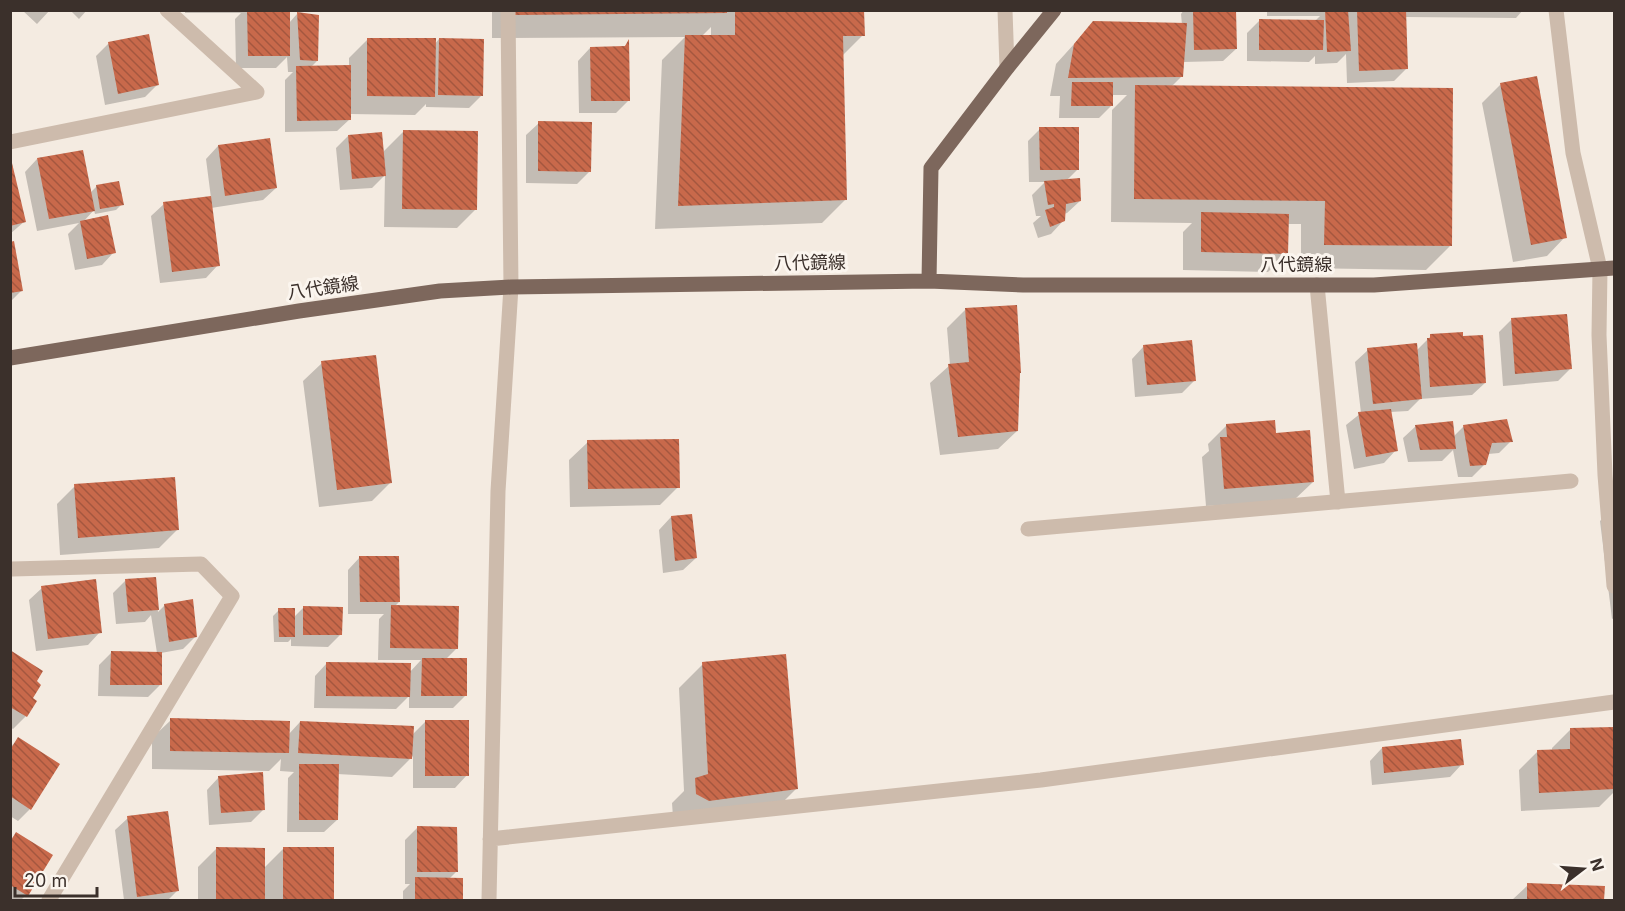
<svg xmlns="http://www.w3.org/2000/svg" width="1625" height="911" font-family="Inter,'Noto Sans JP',sans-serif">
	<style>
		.shadow { fill: #0003; fill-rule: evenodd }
		.building { fill: url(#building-back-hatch) }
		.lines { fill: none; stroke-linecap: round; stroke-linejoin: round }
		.minor { stroke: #cdbbac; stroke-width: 15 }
		.major { stroke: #7d675c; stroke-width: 15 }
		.labels { text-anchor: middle; stroke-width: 6; stroke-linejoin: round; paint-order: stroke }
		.street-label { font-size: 18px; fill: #3b302b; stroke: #fbf5ee }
	</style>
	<defs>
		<pattern id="building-back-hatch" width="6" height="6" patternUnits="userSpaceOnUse" patternTransform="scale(1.5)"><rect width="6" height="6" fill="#c8694b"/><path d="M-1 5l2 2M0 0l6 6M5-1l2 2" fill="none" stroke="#a4573f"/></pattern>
	</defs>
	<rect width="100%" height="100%" fill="#f4ebe1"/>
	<path class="shadow" d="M22 10H50L37 24Z
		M70 10H87L79 19Z
		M185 10H289V23L297 14 317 61 310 68 349 67V58L368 39 434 45 439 39 482 95 469 108 426 107V104L415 115 350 114V119L337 131 285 132V80L293 72H288L287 57 276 68H236L235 19 241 13H185Z
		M492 10H863V35L842 56 846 199 822 223 655 229 662 60 685 37 492 38ZM711 27V37L702 36Z
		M1184 10H1235L1236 49 1223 61 1183 62 1182 76 1171 87 1450 246 1426 270 1301 268V224H1287L1286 254 1268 272 1183 270V232L1192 223 1111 222 1112 110 1127 95H1111V106L1099 118H1059L1060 96H1050L1056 64 1094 22 1182 25 1181 14Z
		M1267 10H1523L1516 18 1405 17 1406 69 1394 81 1347 83 1346 54 1337 63 1315 64V56L1309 62 1247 61V33L1260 20 1315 21 1320 16H1267Z
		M109 43 157 85 145 97 105 105 96 56Z
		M628 43 629 100 616 113H579L578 61 590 48H623Z
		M1501 84 1565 237 1547 256 1513 262 1482 103Z
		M539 123 590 171 577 184 526 183V135Z
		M1040 129 1078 169 1066 181 1080 201 1067 213 1064 214 1063 221 1051 234 1038 238 1033 223 1041 216H1036L1032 195 1045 182H1029L1028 141Z
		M404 131 476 209 457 228 384 227 385 175 372 188 340 190 336 148 348 136 383 152Z
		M218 146 276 188 263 200 211 208 218 265 206 278 160 283 151 216 164 204 211 198 206 159Z
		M37 159 90 193 97 186 122 204 116 210 95 214 94 210 83 222 114 252 102 265 75 270 68 234 79 223 37 231 25 172Z
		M10 165 25 221 10 234Z
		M10 243 22 290 10 302Z
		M965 310 1017 431 998 449 940 455 930 383 950 365 947 328Z
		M1511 320 1570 369 1558 381 1503 386 1499 332Z
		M1431 336 1485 383 1472 395 1420 399 1408 411 1390 412 1396 450 1384 463 1354 469 1346 425 1361 413 1355 362 1368 350 1416 351Z
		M1144 346 1195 380 1182 393 1135 397 1132 359Z
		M322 363 390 483 372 501 319 507 303 381Z
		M1227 425 1313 482 1294 500 1206 506 1202 457 1209 451 1208 444Z
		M1416 426 1453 437 1464 426 1511 441 1499 453 1488 454 1485 464 1472 477H1458L1453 450 1442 461 1408 462 1403 438Z
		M588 442 678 487 660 505 570 507 569 460Z
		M75 486 177 530 159 548 60 555 57 504Z
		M1614 507V618L1612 619 1600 521Z
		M671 517 696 558 683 570 663 573 659 530Z
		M360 557 399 602 394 607 457 648 445 660 465 696 453 708H409V696L396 709 314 708 315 676 327 663 409 673 421 660H378L379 619 384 614H348V570Z
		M155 578 158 612 164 606 196 636 183 649 161 653 160 685 148 697 98 696 99 665 112 652 157 653 151 615 145 622 116 624 113 593 125 581Z
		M42 588 100 632 88 645 36 651 29 600Z
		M304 607 341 634 328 647 291 646V639L288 642H274L273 616 279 610 293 618Z
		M10 652 35 682 31 698 35 701 26 716 13 729 10 727Z
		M703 664 797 788 773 812 673 817 672 803 684 791 679 688Z
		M171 720 288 735 300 722 412 735 426 721 467 775 455 788H413V756L392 777 337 774V820L324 832H287L288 778 294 772 280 771 281 759 269 771 152 769V738Z
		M1614 728V792L1599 807 1521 811 1519 770 1538 751H1552V748L1570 730Z
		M19 739 30 809 18 821 10 816V747Z
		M1382 748 1462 764 1450 777 1372 785 1370 761Z
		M219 777 264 809 251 822 209 825 207 790Z
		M128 818 177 891 168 900H124L115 830Z
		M417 828 456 872 449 879H462V900H403V891L410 884H405V840Z
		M16 834 51 856 26 895 21 900H10V840Z
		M284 848 333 849V900H198V867L216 849 263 869Z
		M1528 885 1603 887V900H1512Z"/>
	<path class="building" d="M247 10H290V56H248Z
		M515 10H727V13L515 15Z
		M735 10H864L865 36H843L847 200 678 206 685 35H735Z
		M1193 10H1236L1237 49 1194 50Z
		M1325 10H1348L1351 51 1327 52Z
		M1357 10H1406L1408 69 1359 71Z
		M297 12 319 15 318 61 300 60Z
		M1259 19 1324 20 1323 50H1259Z
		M1093 21 1187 23 1183 77 1068 78 1074 44Z
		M149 34 159 85 118 94 108 42Z
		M367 38H436L435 97 367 96Z
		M439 38 484 39 483 96 438 95Z
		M629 39 630 101H591L590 47 625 46Z
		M351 65V120L297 121 296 66Z
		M1537 76 1567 238 1531 245 1500 83Z
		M1072 82H1113V106H1071Z
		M1135 85 1453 88 1452 246 1324 245 1325 201 1134 199Z
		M538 121 592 122 591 172 538 171Z
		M1039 127H1079V170H1040Z
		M403 130 478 131 477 210 402 209Z
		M382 132 386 176 352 179 348 135Z
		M270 138 277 188 225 196 218 145Z
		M83 150 95 211 49 219 37 158Z
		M12 163 26 222 10 226V164Z
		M1080 178 1081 201 1066 204 1065 221 1050 227 1045 210 1054 207V204L1048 205 1044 181Z
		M119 181 124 205 100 209 96 185Z
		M211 196 220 266 172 272 163 202Z
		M1201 212 1289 214 1288 254 1201 252Z
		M108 215 116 253 87 259 80 221Z
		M14 241 23 291 10 293V242Z
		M1017 305 1021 373H1020L1018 431 958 437 948 364 969 362 965 308Z
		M1567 314 1572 369 1515 374 1511 318Z
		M1463 332V336L1483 335 1486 383 1430 387 1427 338H1430V334Z
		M1192 340 1196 381 1147 385 1143 345Z
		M1417 343 1422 399 1373 404 1367 348Z
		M376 355 392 483 337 490 321 361Z
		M1391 409 1398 451 1366 457 1358 412Z
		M1507 419 1513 442 1492 443 1486 465 1470 466 1463 425Z
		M1275 420 1276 433 1310 430 1314 482 1224 489 1220 437H1227L1226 424Z
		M1453 421 1456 449 1420 450 1415 425Z
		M679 439 680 488 588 489 587 440Z
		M175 477 179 530 78 538 74 484Z
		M692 514 697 558 675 561 671 516Z
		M359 556H399L400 602H360Z
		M156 577 159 610 128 612 125 579Z
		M96 579 102 633 48 639 41 586Z
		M193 599 197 637 169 642 164 604Z
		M391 605 459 606 458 649 390 648Z
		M303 606 343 607 342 635H303Z
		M278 608H295V637H279Z
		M10 650 43 671 37 681 41 685 33 698 37 701 27 717 10 707Z
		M111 651 162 652V685H110Z
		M786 654 798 789 709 801 696 794 695 778 708 774 702 662Z
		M422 658H467V696H421Z
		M326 662 411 663 410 697 326 696Z
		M170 718 290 721 289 753 170 751Z
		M425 720H469V776H425Z
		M300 721 414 726 412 759 298 753Z
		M1614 727V789L1539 793 1537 750 1570 749V728Z
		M18 737 60 764 31 810 10 796V750Z
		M1461 739 1464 765 1384 773 1382 747Z
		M299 764H339L338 820H299Z
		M263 772 265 810 221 813 218 776Z
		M168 811 179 891 137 897 127 816Z
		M417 826 457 827 458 872H417Z
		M16 832 53 855 28 896 10 885V842Z
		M216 847 265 848V900H216Z
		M283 847H334V900H283Z
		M415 877 463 878V900H415Z
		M1527 883 1605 886 1604 900H1527Z"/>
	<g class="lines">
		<path class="minor" d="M1005 10 1007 68
			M1556 10 1573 153 1600 269 1599 335 1605 475 1614 586
			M10 142 257 92 167 10
			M1317 285 1338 502
			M1028 529 1571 481
			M12 569 201 564 232 596 49 900
			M490 839 1041 780 1614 702
			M489 900 498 491 511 287 508 10"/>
		<path class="major" d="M929 281 931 168 1007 68 1054 10
			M10 358 299 311 440 291 511 287 929 281 1023 285H1374L1614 268"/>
	</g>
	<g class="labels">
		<g class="street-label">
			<text transform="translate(810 263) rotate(-1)" y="6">八代鏡線</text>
			<text x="1296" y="271">八代鏡線</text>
			<text transform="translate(323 288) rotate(-8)" y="6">八代鏡線</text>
		</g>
	</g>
	<rect width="1625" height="911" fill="none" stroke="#3b302b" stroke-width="24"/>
	<g transform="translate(1583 869) rotate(73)" stroke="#fbf5ee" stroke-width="4.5" paint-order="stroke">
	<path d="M0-4.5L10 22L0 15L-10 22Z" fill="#3b302b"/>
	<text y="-9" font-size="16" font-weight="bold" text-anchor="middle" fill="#3b302b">N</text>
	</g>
	<path d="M15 887v9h82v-9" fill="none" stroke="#3b302b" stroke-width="3"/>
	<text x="24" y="887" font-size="18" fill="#3b302b" stroke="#fbf5ee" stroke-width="4.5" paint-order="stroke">20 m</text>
</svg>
